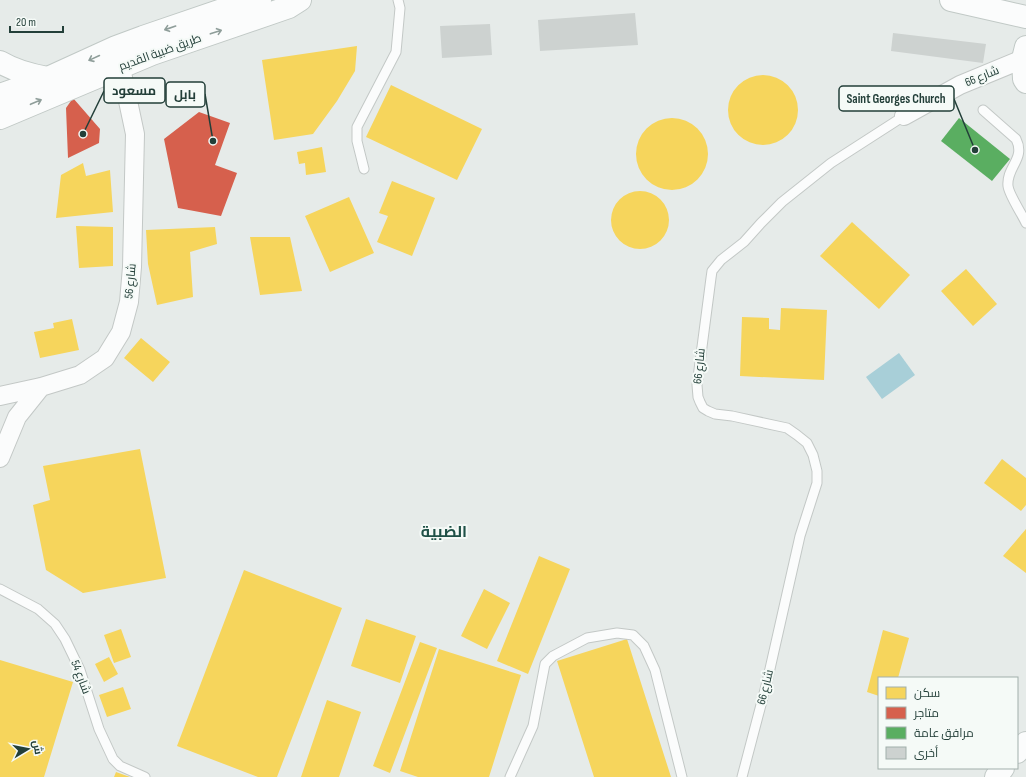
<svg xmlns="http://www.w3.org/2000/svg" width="1026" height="777" font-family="'Sofia Sans Condensed',Cairo,sans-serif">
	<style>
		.water { fill: #a8cfd8 }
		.homes { fill: #f6d55c }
		.shops { fill: #d6604d }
		.public { fill: #5aae61 }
		.building { fill: #cdd2d0 }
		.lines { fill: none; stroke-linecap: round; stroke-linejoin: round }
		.lane-casing { stroke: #c3c8c6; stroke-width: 11 }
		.street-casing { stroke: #c3c8c6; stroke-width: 20 }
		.secondary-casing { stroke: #c1c9c6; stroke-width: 24 }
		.lane { stroke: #fbfcfc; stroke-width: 9 }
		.street { stroke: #fbfcfc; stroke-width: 18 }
		.secondary { stroke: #fbfcfc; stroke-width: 22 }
		.oneway { stroke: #8f9e9a }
		.labels { text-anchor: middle; stroke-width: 4; stroke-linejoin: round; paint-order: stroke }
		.street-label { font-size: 12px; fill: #233f39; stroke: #f5faf7 }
		.district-label { font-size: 16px; font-weight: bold; fill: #1f5147; stroke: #f5faf7 }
		.leader { fill: none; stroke: #233f39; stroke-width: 1.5 }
		.callout-dot { fill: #233f39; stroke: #f5faf7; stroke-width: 1.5 }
		.callout { fill: #f5faf7; stroke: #233f39; stroke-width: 1.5 }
		.callout-label { font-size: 13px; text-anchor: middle; font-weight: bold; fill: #233f39 }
	</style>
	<rect width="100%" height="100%" fill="#e6ebe9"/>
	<path class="water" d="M899 353 915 375 882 399 866 377Z"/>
	<path class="homes" d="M357 46 355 71 337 101 313 134 274 140 262 60Z
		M728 110a35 35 0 1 1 70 0a35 35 0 1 1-70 0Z
		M391 85 482 129 457 180 366 137Z
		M636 154a36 36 0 1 1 72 0a36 36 0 1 1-72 0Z
		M322 147 326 172 306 175 305 163 299 164 297 152Z
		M83 163 86 176 110 170 113 212 56 218 61 175Z
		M392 181 435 198 412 256 377 242 388 216 379 213Z
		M611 220a29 29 0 1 1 58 0a29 29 0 1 1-58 0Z
		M349 197 374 253 330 272 305 216Z
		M852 222 910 275 879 309 820 256Z
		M76 226 113 227V266L79 268Z
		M215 227 217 244 190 252 193 297 157 305 148 264 146 230Z
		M250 237H290L302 291 260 295Z
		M966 269 997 304 973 326 941 291Z
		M781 308 827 310 824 380 740 376 742 317 769 318V329L780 330Z
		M72 319 79 350 40 358 34 332 54 328 53 323Z
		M141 338 170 362 153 382 124 358Z
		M140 449 166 578 83 593 46 570 33 505 50 500 43 466Z
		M1002 459 1026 478V505L1021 511 984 483Z
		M1026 529V573L1003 556Z
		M539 556 570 569 528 674 497 661Z
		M244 570 342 608 277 777H258L177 746Z
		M484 589 510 603 487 649 461 636Z
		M366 619 416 636 400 683 351 666Z
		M121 629 131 657 114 663 104 635Z
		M883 630 909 638 898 678H879V696L867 692Z
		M627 639 671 777H594L557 661Z
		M420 642 437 648 390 773 373 766Z
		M439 649 521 675 489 777H418L400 771Z
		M109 657 118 674 104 682 95 664Z
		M0 660 73 682 44 777H0Z
		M123 687 131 709 107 717 99 695Z
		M327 700 361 712 339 777H301Z
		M116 772 130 777H114Z"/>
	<path class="shops" d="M73 98 100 129 99 143 68 158 66 108Z
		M199 112 230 123 215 165 237 173 221 216 178 208 164 139Z"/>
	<path class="public" d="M959 118 1010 159 992 181 941 141Z"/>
	<path class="building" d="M635 13 638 45 540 51 538 20Z
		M490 24 492 55 442 58 440 26Z
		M893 33 986 44 983 63 891 51Z"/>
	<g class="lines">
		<g class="lane-casing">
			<path id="lane" d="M983 110 1016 139C1026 159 1006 167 1008 186 1009 195 1022 214 1026 223
				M364 169 357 141V127L396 52 400 8 398 0
				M0 589 38 609 55 624 65 639 80 670 99 729 113 759 120 766 145 777
				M510 777 533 726 545 664 553 656 587 638 617 633 633 635 644 646 655 670 682 777
				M742 777 767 682 800 536 817 483V471L813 455 807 443 797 435 787 428 732 416 715 414 708 411 703 408 700 402 698 397 697 385 711 278 712 271 721 260 744 242 761 223 782 202 831 163 904 116"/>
		</g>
		<g class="street-casing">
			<path id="street" d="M904 116 960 85 1023 59
				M0 396 41 387 80 375 105 358 121 332 129 302 132 267 135 134 118 54
				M0 458 17 417 41 387"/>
		</g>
		<g class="secondary-casing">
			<path id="secondary" d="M951 0 1026 17
				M1026 47 1023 59 1024 79 1026 82
				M0 62C15 71 30 75 48 78
				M0 95 48 78 116 47 143 37 222 10 260 0
				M0 118 152 54 289 7 300 0
				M1017 752 1026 743
				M996 777 1003 768"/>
		</g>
		<use href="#lane" class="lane"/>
		<use href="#street" class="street"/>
		<use href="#secondary" class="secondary"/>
	</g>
	<defs><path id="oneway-shaft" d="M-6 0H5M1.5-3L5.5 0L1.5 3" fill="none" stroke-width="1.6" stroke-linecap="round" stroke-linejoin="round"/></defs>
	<g class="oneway">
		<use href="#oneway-shaft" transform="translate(170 28) rotate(161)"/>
		<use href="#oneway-shaft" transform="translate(216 32) rotate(-18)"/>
		<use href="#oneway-shaft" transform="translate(94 58) rotate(155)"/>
		<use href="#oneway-shaft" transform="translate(36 102) rotate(-23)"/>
	</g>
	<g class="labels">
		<g class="street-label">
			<text transform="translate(160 52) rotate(-20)" y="4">طريق ضبية القديم</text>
			<text transform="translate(982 76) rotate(-22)" y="4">شارع 66</text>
			<text transform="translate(130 281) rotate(-84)" y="4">شارع 56</text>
			<text transform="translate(699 366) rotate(-84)" y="4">شارع 66</text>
			<text transform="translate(81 677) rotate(69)" y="4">شارع 54</text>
			<text transform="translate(765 687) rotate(-76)" y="4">شارع 66</text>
		</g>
		<g class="district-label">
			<text x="444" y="537">الضبية</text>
		</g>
	</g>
	<path class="leader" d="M83 134L104 91M213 141L205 94M975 150L954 99"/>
	<g class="callout-dot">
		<circle cx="83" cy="134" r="4"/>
		<circle cx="213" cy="141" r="4"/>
		<circle cx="975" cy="150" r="4"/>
	</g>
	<g class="callout">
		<rect x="104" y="78" width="61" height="25" rx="4"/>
		<rect x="166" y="82" width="39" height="25" rx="4"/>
		<rect x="839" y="86" width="115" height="25" rx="4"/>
	</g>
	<g class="callout-label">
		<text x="134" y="95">مسعود</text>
		<text x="185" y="99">بابل</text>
		<text x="896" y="103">Saint Georges Church</text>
	</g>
	<rect x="878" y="677" width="140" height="92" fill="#f5faf7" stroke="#a1afab"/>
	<rect x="886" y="687" width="20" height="12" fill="#f6d55c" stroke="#a1afab"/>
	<text x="914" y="697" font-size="12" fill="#233f39">سكن</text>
	<rect x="886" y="707" width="20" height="12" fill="#d6604d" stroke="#a1afab"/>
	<text x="914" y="717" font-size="12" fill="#233f39">متاجر</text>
	<rect x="886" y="727" width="20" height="12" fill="#5aae61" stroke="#a1afab"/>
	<text x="914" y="737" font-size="12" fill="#233f39">مرافق عامة</text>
	<rect x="886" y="747" width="20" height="12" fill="#cdd2d0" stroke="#a1afab"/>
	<text x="914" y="757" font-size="12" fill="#233f39">أخرى</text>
	<g transform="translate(28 749) rotate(80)" stroke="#f5faf7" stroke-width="3" paint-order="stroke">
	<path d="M0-3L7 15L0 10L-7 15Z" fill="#233f39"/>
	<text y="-6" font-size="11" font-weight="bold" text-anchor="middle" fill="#233f39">ش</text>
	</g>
	<path d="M10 26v6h53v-6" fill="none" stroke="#233f39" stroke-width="2"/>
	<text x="16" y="26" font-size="12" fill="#233f39" stroke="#f5faf7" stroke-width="3" paint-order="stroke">20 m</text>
</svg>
